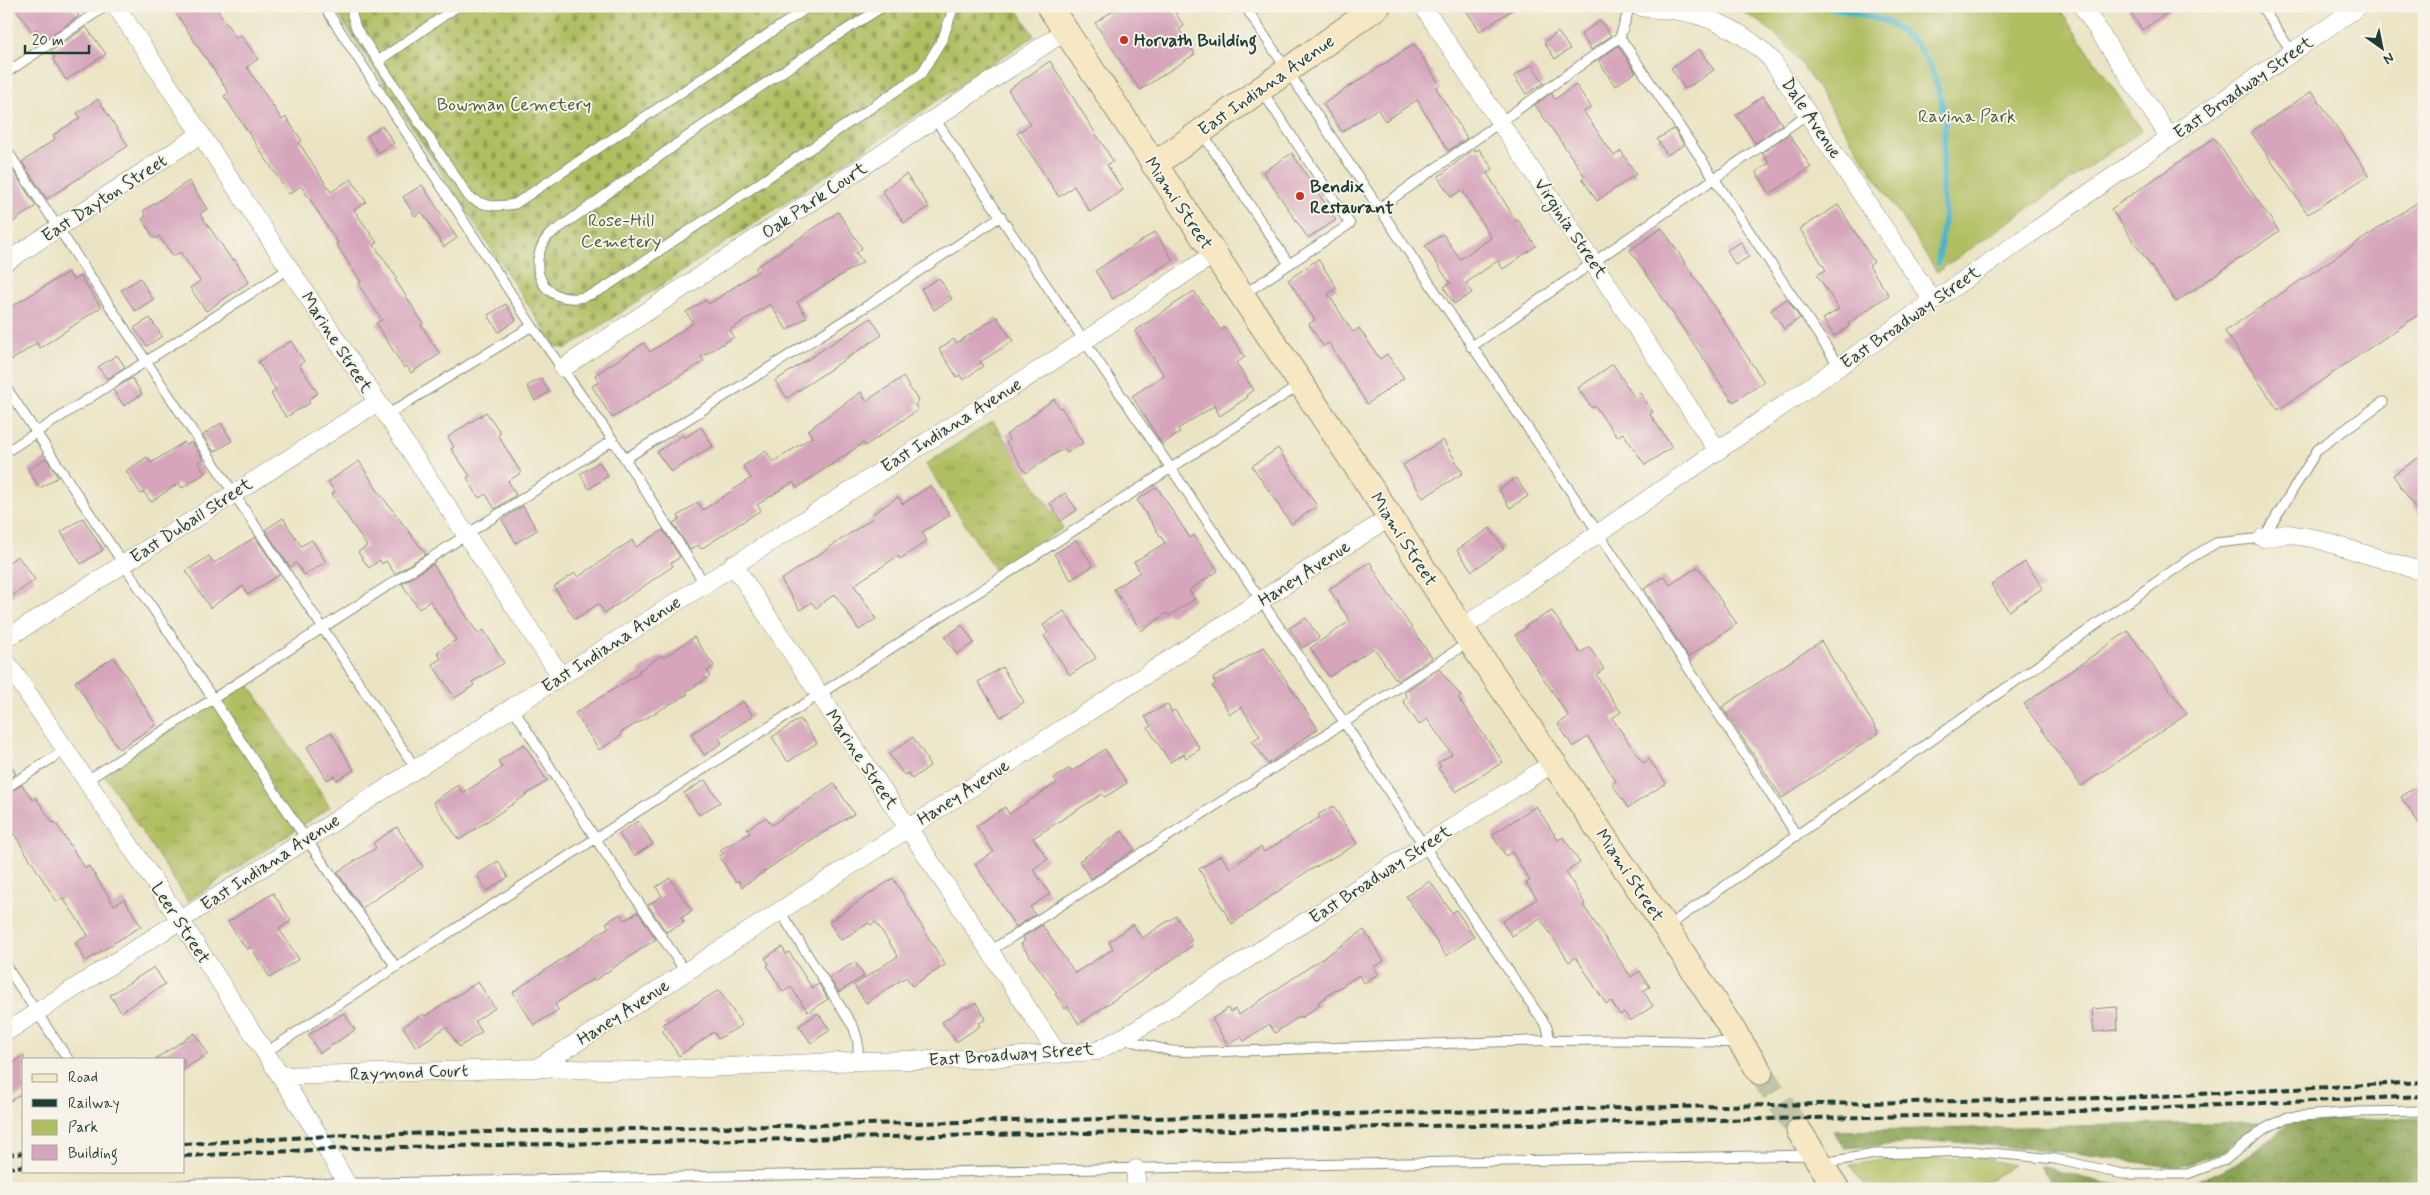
<svg xmlns="http://www.w3.org/2000/svg" width="2430" height="1195" font-family="Mynerve,sans-serif">
	<style>
		.grass { fill: url(#grass-tufts); stroke: #687d4a }
		.forest { fill: url(#forest-crowns); stroke: #567045 }
		.cemetery { fill: url(#cemetery-stones); stroke: #687d4a }
		.green { fill: #b0bd60; stroke: #687d4a }
		.lines { fill: none; stroke-linecap: round; stroke-linejoin: round }
		.stream { stroke: #49b4c7; stroke-width: 6 }
		.building { fill: #d6a5bc }
		.secondary-tunnel { stroke: #c2c3a7; stroke-width: 25; stroke-dasharray: 25 12; stroke-linecap: butt }
		.lane-casing { stroke: #85907c; stroke-width: 11 }
		.street-casing { stroke: #85907c; stroke-width: 19 }
		.secondary-casing { stroke: #85907c; stroke-width: 27 }
		.lane { stroke: #fff; stroke-width: 9 }
		.street { stroke: #fff; stroke-width: 18 }
		.secondary { stroke: #f7e8c3; stroke-width: 25 }
		.rail { stroke: #1f3d34; stroke-width: 4; stroke-dasharray: 8 4; stroke-linecap: butt }
		.poi-dot { fill: #c8321e; stroke: #f7f3e8; stroke-width: 2 }
		.labels { text-anchor: middle; stroke-width: 4; stroke-linejoin: round; paint-order: stroke }
		.poi-label { font-size: 18px; font-weight: bold; fill: #1f3d34; stroke: #f7f3e8; text-anchor: start }
		.street-label { font-size: 18px; fill: #1f3d34; stroke: #f7f3e8 }
		.park-label { font-size: 18px; fill: #435d3f; stroke: #f7f3e8 }
	</style>
	<defs>
		<pattern id="grass-tufts" width="24" height="20" patternUnits="userSpaceOnUse" patternTransform="scale(1.25)"><rect width="24" height="20" fill="#b0bd60"/><path d="M3 7l-1-3M5 7V3M7 7l1-3M15 17l-1-3M17 17v-4M19 17l1-3" fill="none" stroke="#8f9b50"/></pattern>
		<pattern id="forest-crowns" width="20" height="18" patternUnits="userSpaceOnUse" patternTransform="scale(1.25)"><rect width="20" height="18" fill="#8ca456"/><path d="M2 6a3 3 0 1 1 6 0M12 15a3 3 0 1 1 6 0" fill="none" stroke="#728748"/></pattern>
		<pattern id="cemetery-stones" width="16" height="16" patternUnits="userSpaceOnUse" patternTransform="scale(1.25)"><rect width="16" height="16" fill="#b0bd60"/><path d="M2 7V4a2 2 0 0 1 4 0v3zM10 15v-3a2 2 0 0 1 4 0v3z" fill="#8f9b50"/></pattern>
	</defs>
	<rect width="100%" height="100%" fill="#f7f3e8"/>
	<filter id="ink" filterUnits="userSpaceOnUse"><feTurbulence type="fractalNoise" baseFrequency=".02" numOctaves="2"/><feDisplacementMap in="SourceGraphic" scale="10" xChannelSelector="R" yChannelSelector="G"/><feConvolveMatrix kernelMatrix="1 2 1 2 8 2 1 2 1" color-interpolation-filters="sRGB"/></filter>
	<filter id="wash" filterUnits="userSpaceOnUse"><feTurbulence type="fractalNoise" baseFrequency=".0096" numOctaves="4" result="noise"/><feDisplacementMap in="SourceGraphic" scale="20" xChannelSelector="R" yChannelSelector="G"/><feGaussianBlur stdDeviation="1.12" result="paint"/><feColorMatrix in="noise" values="0 0 0 0 0 0 0 0 0 0 0 0 0 0 0 0 0 1.4 0 .05"/><feComposite in="paint" operator="in"/></filter>
	<g filter="url(#wash)">
		<rect width="100%" height="100%" fill="#ebe4c4"/>
		<path class="grass" d="M993 421 1063 528 996 572 926 464Z
			M245 679 330 807 188 901 103 773Z"/>
		<path class="forest" d="M2424 1118V1189H2054L2040 1166C2067 1173 2097 1183 2125 1186 2194 1193 2242 1167 2290 1121Z
			M2260 1122 2221 1153 2177 1168 2076 1153 1944 1141 1844 1148 1833 1131Z
			M648 1186V1189H550Z"/>
		<path class="cemetery" d="M333 6H1015L1034 36 566 349 554 345Z"/>
		<path class="green" d="M1733 6H2057L2142 130 1937 272 1803 66 1783 41 1760 22Z
			M1981 1158 2013 1165 1976 1189H1866L1850 1165 1893 1159Z"/>
		<g class="lines">
			<path class="stream" d="M1825 6 1886 21 1916 43 1932 70 1940 94 1945 122 1942 186 1945 212 1938 263"/>
		</g>
		<g id="blocks">
			<path class="building" d="M14 6H72L79 16 44 40 37 29 32 32Z
				M171 6H215L236 38 241 35 258 59 247 67 282 120 286 117 302 141 299 143 331 192 351 179 366 202 354 210 377 243 374 245 397 278 395 279 423 323 421 325 440 354 411 373 407 366 404 368 376 323 382 320 358 284 361 282 336 244 338 243 301 186 289 194 224 96 229 93Z
				M1120 6H1171L1184 26 1179 29 1195 54 1140 90 1095 23Z
				M1463 6H1518L1480 31Z
				M2126 6H2177L2142 30Z
				M1601 20 1611 36 1591 50 1581 34Z
				M86 27 106 54 66 80 53 59 55 58 51 51Z
				M1558 32 1570 49 1555 59 1544 42Z
				M1414 44 1440 85 1436 88 1467 138 1448 151 1417 100 1385 121 1377 109 1342 132 1323 104Z
				M1618 46 1636 72 1615 86 1598 60Z
				M1699 49 1714 70 1685 89 1671 68Z
				M1050 61 1113 161 1107 165 1123 190 1090 212 1074 186 1059 197 1017 133 1031 124 1008 90Z
				M1532 65 1544 83 1526 94 1514 76Z
				M1576 85 1591 107 1584 112 1614 156 1621 151 1636 174 1597 201 1582 178 1585 176 1535 105 1551 93 1555 99Z
				M2312 91 2369 175 2308 214 2251 132Z
				M1763 96 1782 124 1755 143 1736 115Z
				M98 99 128 146 47 199 22 162 55 139 53 135 80 118 77 113Z
				M382 126 394 143 378 153 367 136Z
				M1674 129 1684 145 1667 155 1657 139Z
				M1789 134 1811 167 1770 194 1756 172 1769 163 1762 153Z
				M2214 138 2279 231 2176 302 2111 209Z
				M1474 149 1475 151 1479 149 1493 169 1487 173 1516 221 1518 220 1536 246 1503 269 1497 261 1466 283 1472 293 1454 304 1444 287 1450 283 1425 246 1443 234 1460 259 1491 238 1462 190 1451 197 1438 177Z
				M1292 153 1336 220 1308 238 1263 172Z
				M12 169 36 206 6 227V173Z
				M906 174 929 207 904 223 882 191Z
				M189 181 207 209 200 214 232 260 234 259 249 282 206 311 190 288 200 281 180 252 173 256 159 236 155 239 142 219 146 216 143 211Z
				M422 185 457 238 444 247 422 212 415 216 403 197Z
				M2424 198V311L2278 410 2225 331Z
				M1838 205 1874 262 1869 266 1889 295 1848 323 1850 326 1834 336 1823 319 1839 309 1817 275 1826 270 1800 229Z
				M838 212 862 248 856 253 863 262 797 302 807 317 787 330 770 304 730 330 734 337 701 357 704 361 612 418 592 386 599 382 595 375 644 343 650 352 693 323 686 312 706 300 709 304 758 271 755 268Z
				M1662 228 1764 382 1733 402 1630 250Z
				M1155 232 1173 260 1113 299 1095 271Z
				M1741 242 1749 257 1735 265 1727 250Z
				M1318 259 1337 288 1328 294 1353 332 1359 328 1380 359 1387 354 1404 378 1367 404 1329 343 1323 346 1309 324 1315 320 1288 280Z
				M68 272 73 280 80 276 101 307 40 348 37 343 6 364V310Z
				M140 278 153 299 135 311 121 290Z
				M939 278 952 299 934 310 921 289Z
				M1194 291 1221 330 1225 327 1245 357 1236 363 1254 390 1246 395 1248 397 1220 416 1214 406 1178 429 1180 433 1162 444 1132 396 1164 375 1135 331Z
				M1787 299 1800 318 1784 329 1771 310Z
				M506 304 516 320 499 332 488 315Z
				M997 317 1013 341 980 362 983 366 963 380 960 375 957 377 939 349 954 339 957 343Z
				M150 318 162 336 147 346 134 328Z
				M871 318 882 335 787 398 775 381Z
				M291 341 304 361 299 365 318 393 308 400 310 403 286 417 271 394 276 390 258 362Z
				M117 355 125 367 107 379 98 367Z
				M1613 364 1634 397 1640 393 1653 412 1650 414 1672 447 1645 465 1623 433 1617 437 1595 406 1592 408 1578 388Z
				M903 377 919 402 915 405 918 410 865 446 863 443 797 488 793 482 757 505 761 510 701 549 698 545 690 550 673 523 680 519 678 516 698 502 703 510 751 478 743 466 766 451 773 462 812 437 808 430 861 392 866 401Z
				M132 378 142 394 124 406 113 390Z
				M541 378 549 392 535 401 527 386Z
				M1054 399 1059 408 1061 407 1083 443 1067 453 1064 449 1058 452 1026 473 1006 442 1009 439 1006 435Z
				M486 412 501 433 498 435 521 473 508 481 516 495 495 509 486 494 479 498 467 478 470 476 451 449 454 447 448 437Z
				M221 423 232 441 214 452 203 435Z
				M701 427 713 446 671 472 657 452 683 435 684 438Z
				M1443 440 1463 473 1423 498 1403 465Z
				M184 442 186 445 192 442 203 459 198 462 205 473 182 488 179 483 151 502 144 492 141 494 126 471 147 457 151 463Z
				M1278 448 1317 506 1291 524 1252 466Z
				M2424 454V521L2393 475Z
				M46 458 58 477 40 488 28 470Z
				M359 461 380 494 426 554 395 574 386 561 382 564 380 560 369 568 358 552 367 546 332 494 335 492 328 482Z
				M599 462 608 476 589 489 580 474Z
				M1516 478 1528 496 1510 508 1499 490Z
				M931 485 950 515 922 532 927 541 900 559 898 556 854 585 876 619 859 630 835 594 816 608 812 602 800 610 781 580 873 518 871 515 898 497 903 504Z
				M1157 487 1190 538 1194 535 1218 571 1189 590 1195 599 1169 616 1167 613 1141 631 1114 589 1140 572 1134 562 1165 543 1137 500Z
				M1065 493 1077 510 1061 521 1050 503Z
				M523 506 537 530 516 543 502 520Z
				M83 518 103 550 81 564 61 532Z
				M283 518 301 546 312 540 326 562 304 575 296 563 290 567 265 530Z
				M1490 528 1504 549 1472 571 1457 550Z
				M663 530 680 557 671 563 673 566 605 613 598 604 575 619 554 587 575 573 578 577 632 540 636 547Z
				M255 537 280 574 248 595 243 586 210 608 186 571 209 556 214 563Z
				M1076 540 1093 566 1071 580 1054 554Z
				M18 556 35 580 6 600V564Z
				M1370 562 1386 590 1432 658 1397 681 1374 648 1329 677 1310 648 1350 621 1329 589Z
				M2025 562 2043 588 2009 611 1991 585Z
				M433 564 478 634 484 630 504 663 472 682 474 685 455 698 432 664 441 659 437 652 456 640 430 601 419 609 402 584Z
				M1698 567 1737 624 1688 657 1644 589 1664 576 1670 585Z
				M1064 611 1096 658 1070 675 1044 636 1048 633 1043 625Z
				M1552 611 1580 653 1589 647 1604 669 1596 675 1621 712 1612 718 1643 763 1649 759 1666 783 1628 808 1612 784 1616 781 1588 737 1573 747 1558 724 1569 717 1515 635 1526 628 1525 626Z
				M1306 618 1319 638 1302 648 1289 628Z
				M962 625 974 643 957 654 945 637Z
				M2128 631 2187 714 2081 786 2024 704Z
				M694 637 714 666 707 671 710 676 686 692 688 694 620 733 622 735 599 750 575 713 640 673 638 671 662 655 663 658Z
				M1821 641 1879 733 1782 798 1722 707Z
				M1264 647 1318 729 1268 764 1252 741 1260 736 1241 707 1230 714 1212 686 1216 684 1213 678Z
				M114 657 156 725 119 749 75 682Z
				M1002 667 1024 702 1001 717 978 682Z
				M1439 669 1461 696 1458 698 1503 762 1456 792 1438 768 1441 767 1438 763 1452 754 1427 719 1419 725 1403 701 1407 697 1404 692Z
				M743 701 753 716 719 738 722 743 704 755 691 734Z
				M1167 704 1172 712 1175 710 1200 749 1186 758 1184 754 1170 762 1148 728 1151 726 1145 717Z
				M800 719 817 743 788 762 772 737Z
				M331 732 354 770 337 780 334 776 327 780 307 747Z
				M913 737 927 759 926 760 930 766 912 779 908 773 904 775 889 754Z
				M524 744 547 781 459 840 433 802 458 785 463 793 502 768 498 761Z
				M1105 749 1127 783 1105 797 1102 794 1033 838 1048 859 1033 869 1050 894 1030 907 1035 915 1016 927 975 864 994 852 976 826 1005 807 1009 814 1057 783 1054 778 1070 768 1072 771Z
				M6 760 16 774 6 780Z
				M705 780 720 802 699 815 684 793Z
				M2424 782V831L2401 797Z
				M834 783 854 814 801 846 742 887 738 880 736 882 719 856 723 854 720 850 750 833 747 829 766 817 772 825Z
				M22 785 33 800 36 798 53 823 55 822 85 868 89 866 114 905 124 899 141 926 86 961 75 943 88 935 63 898 57 902 14 834 6 838V794Z
				M1333 806 1357 844 1303 874 1232 924 1199 869 1221 855 1230 868 1261 847 1264 852 1320 817 1318 815Z
				M1536 806 1558 840 1563 837 1580 863 1566 872 1585 904 1583 905 1631 977 1640 971 1650 987 1643 991 1653 1006 1630 1021 1624 1012 1620 1015 1611 1001 1606 1004 1576 957 1569 962 1540 918 1512 936 1502 922 1537 899 1526 883 1530 881 1512 852 1506 856 1492 835Z
				M638 821 653 844 634 856 619 834Z
				M397 827 423 867 362 908 337 872 376 848 373 843Z
				M1122 831 1135 849 1091 879 1079 861Z
				M498 861 508 877 487 891 477 875Z
				M670 878 692 911 681 918 684 923 666 932 648 905 662 896 656 887Z
				M893 878 945 965 912 986 906 977 866 1003 854 985 898 956 876 922 871 925 869 923 841 940 829 922Z
				M1430 881 1452 913 1456 910 1474 937 1446 956 1406 896Z
				M273 893 291 921 279 929 299 959 270 978 251 947 247 950 228 922Z
				M638 912 656 939 594 981 593 979 555 1004 558 1010 534 1025 513 992 609 927 606 923 620 914 625 920Z
				M1176 916 1192 940 1189 942 1192 946 1079 1024 1068 1007 1065 1009 1055 994 1057 993 1021 944 1025 941 1023 937 1042 925 1075 973 1113 949 1109 942 1133 924 1142 938Z
				M1364 930 1384 961 1374 967 1378 974 1364 983 1359 975 1318 1002 1320 1005 1301 1018 1300 1016 1275 1033 1269 1024 1244 1041 1241 1037 1228 1045 1212 1019 1228 1008 1230 1012 1235 1009 1239 1015Z
				M782 947 786 954 789 952 812 988 819 984 828 999 808 1012 791 987 783 992 767 966 769 964 765 958Z
				M855 962 864 976 839 992 829 978Z
				M154 967 165 984 121 1012 110 995Z
				M478 982 495 1008 475 1021 482 1032 459 1047 446 1027 416 1047 403 1027 423 1014 425 1016Z
				M719 990 742 1025 718 1039 714 1032 679 1056 662 1030 666 1028 663 1024Z
				M976 1003 986 1019 978 1024 980 1026 956 1042 942 1022 967 1006 968 1008Z
				M2117 1007 2118 1030 2094 1032 2092 1009Z
				M344 1013 355 1030 320 1053 308 1035Z
				M818 1013 830 1030 811 1043 799 1026Z
				M195 1033 208 1054 184 1069V1059H155Z
				M24 1056V1092L6 1104V1067Z"/>
		</g>
	</g>
	<g filter="url(#ink)">
		<use href="#blocks" fill-opacity="0" stroke="#85907c" stroke-width="1"/>
		<g class="lines">
			<path class="secondary-tunnel" d="M1760 1072 1799 1131"/>
			<g class="lane-casing">
				<path id="lane" d="M324 6 532 326 613 440 704 583
					M353 6 352 15 356 28 469 197C484 207 497 207 515 204L810 6
					M884 6 825 43 695 131 548 236C527 263 539 301 577 298 596 296 613 282 628 272L921 74 943 38 954 6
					M1245 6C1426 284 1619 555 1797 836
					M1630 6 1620 37 1839 366
					M2261 6 2292 52
					M378 61 458 6
					M6 73 106 6
					M935 119 1063 310 1344 722 1424 846 1547 1027 1550 1040
					M1202 133 1289 264
					M6 149 416 769
					M1378 209 1620 37
					M1244 294 1350 224 1262 91
					M1471 347 1809 113
					M6 387 300 830 396 967
					M385 416 532 326
					M6 452 290 268
					M625 459 873 302 1001 216
					M513 708 595 838 685 971
					M86 781 613 440
					M6 788 65 750
					M779 910 854 1028 858 1042V1061
					M1668 926 2192 557 2216 543 2263 538 2318 449 2383 402
					M990 951 1469 642
					M6 966 68 1059
					M1123 1039 1171 1051 1202 1052C1380 1048 1558 1034 1736 1043
					M265 1053 396 967 1300 385
					M1823 1163 1875 1154 1970 1151 2055 1159 2123 1174H2187L2225 1160 2264 1129 2288 1117 2357 1112 2424 1111
					M143 1189 196 1184 377 1183 1812 1155"/>
			</g>
			<g class="street-casing">
				<path id="street" d="M116 6C264 230 411 454 561 676
					M1423 6 1718 451
					M1638 6C1653 10 1669 9 1684 12 1718 19 1746 34 1771 59L1933 301
					M2082 6 2170 138
					M6 262 201 134
					M563 368 1065 31
					M2263 538 2287 534 2313 538 2424 572
					M733 564 1058 1054
					M1462 628 2359 6
					M6 639 376 403
					M6 661 180 920 319 1136 350 1189
					M6 1032 1084 341 1214 254
					M537 1068 1390 517
					M281 1076 537 1068 639 1071 858 1061 978 1059 1097 1051 1133 1032 1553 763
					M1136 1189V1169"/>
			</g>
			<g class="secondary-casing">
				<path id="secondary" d="M1049 6 1390 517 1470 641 1666 928 1760 1072
					M1154 165 1378 6
					M1799 1131 1837 1189"/>
			</g>
			<use href="#lane" class="lane"/>
			<use href="#street" class="street"/>
			<use href="#secondary" class="secondary"/>
			<path class="rail" d="M184 1144 347 1135 2008 1100 2143 1097 2424 1082
				M6 1155 24 1153
				M184 1156 355 1148 2012 1114 2424 1096
				M6 1168 24 1166"/>
		</g>
	</g>
	<g class="poi-dot">
		<circle cx="1124" cy="40" r="5"/>
		<circle cx="1300" cy="196" r="5"/>
	</g>
	<g class="labels">
		<g class="poi-label">
			<text x="1134" y="46">Horvath Building</text>
			<text x="1310" y="192">Bendix<tspan x="1310" dy="21">Restaurant</tspan></text>
		</g>
		<g class="street-label">
			<text transform="translate(1266 85) rotate(-35)" y="6">East Indiana Avenue</text>
			<text transform="translate(2243 87) rotate(-35)" y="6">East Broadway Street</text>
			<text transform="translate(1812 118) rotate(56)" y="6">Dale Avenue</text>
			<text transform="translate(104 198) rotate(-33)" y="6">East Dayton Street</text>
			<text transform="translate(814 200) rotate(-34)" y="6">Oak Park Court</text>
			<text transform="translate(1179 203) rotate(56)" y="6">Miami Street</text>
			<text transform="translate(1571 228) rotate(56)" y="6">Virginia Street</text>
			<text transform="translate(1910 317) rotate(-35)" y="6">East Broadway Street</text>
			<text transform="translate(337 342) rotate(57)" y="6">Marine Street</text>
			<text transform="translate(951 425) rotate(-32)" y="6">East Indiana Avenue</text>
			<text transform="translate(191 520) rotate(-33)" y="6">East Dubail Street</text>
			<text transform="translate(1404 539) rotate(57)" y="6">Miami Street</text>
			<text transform="translate(1304 573) rotate(-33)" y="6">Haney Avenue</text>
			<text transform="translate(611 644) rotate(-33)" y="6">East Indiana Avenue</text>
			<text transform="translate(862 759) rotate(56)" y="6">Marine Street</text>
			<text transform="translate(963 792) rotate(-33)" y="6">Haney Avenue</text>
			<text transform="translate(270 862) rotate(-33)" y="6">East Indiana Avenue</text>
			<text transform="translate(1380 874) rotate(-33)" y="6">East Broadway Street</text>
			<text transform="translate(1630 875) rotate(56)" y="6">Miami Street</text>
			<text transform="translate(181 923) rotate(57)" y="6">Leer Street</text>
			<text transform="translate(623 1012) rotate(-33)" y="6">Haney Avenue</text>
			<text transform="translate(1011 1054) rotate(-4)" y="6">East Broadway Street</text>
			<text transform="translate(409 1072) rotate(-2)" y="6">Raymond Court</text>
		</g>
		<g class="park-label">
			<text x="514" y="110">Bowman Cemetery</text>
			<text x="1967" y="122">Ravina Park</text>
			<text x="621" y="226">Rose-Hill<tspan x="621" dy="21">Cemetery</tspan></text>
		</g>
	</g>
	<rect width="2430" height="1195" fill="none" stroke="#f7f3e8" stroke-width="25"/>
	<rect x="22" y="1058" width="162" height="115" fill="#f7f3e8" stroke="#a1aaa0"/>
	<rect x="32" y="1074" width="25" height="8" fill="#f7e8c3" stroke="#a1aaa0"/>
	<text x="68" y="1082" font-size="15" fill="#1f3d34">Road</text>
	<rect x="32" y="1099" width="25" height="8" fill="#1f3d34" stroke="#a1aaa0"/>
	<text x="68" y="1108" font-size="15" fill="#1f3d34">Railway</text>
	<rect x="32" y="1120" width="25" height="15" fill="#b0bd60" stroke="#a1aaa0"/>
	<text x="68" y="1132" font-size="15" fill="#1f3d34">Park</text>
	<rect x="32" y="1145" width="25" height="15" fill="#d6a5bc" stroke="#a1aaa0"/>
	<text x="68" y="1158" font-size="15" fill="#1f3d34">Building</text>
	<g transform="translate(2382 48) rotate(147)" stroke="#f7f3e8" stroke-width="4" paint-order="stroke">
	<path d="M0-4L9 19L0 12L-9 19Z" fill="#1f3d34"/>
	<text y="-8" font-size="14" font-weight="bold" text-anchor="middle" fill="#1f3d34">N</text>
	</g>
	<path d="M25 45v8h64v-8" fill="none" stroke="#1f3d34" stroke-width="2.5"/>
	<text x="32" y="45" font-size="15" fill="#1f3d34" stroke="#f7f3e8" stroke-width="4" paint-order="stroke">20 m</text>
</svg>
